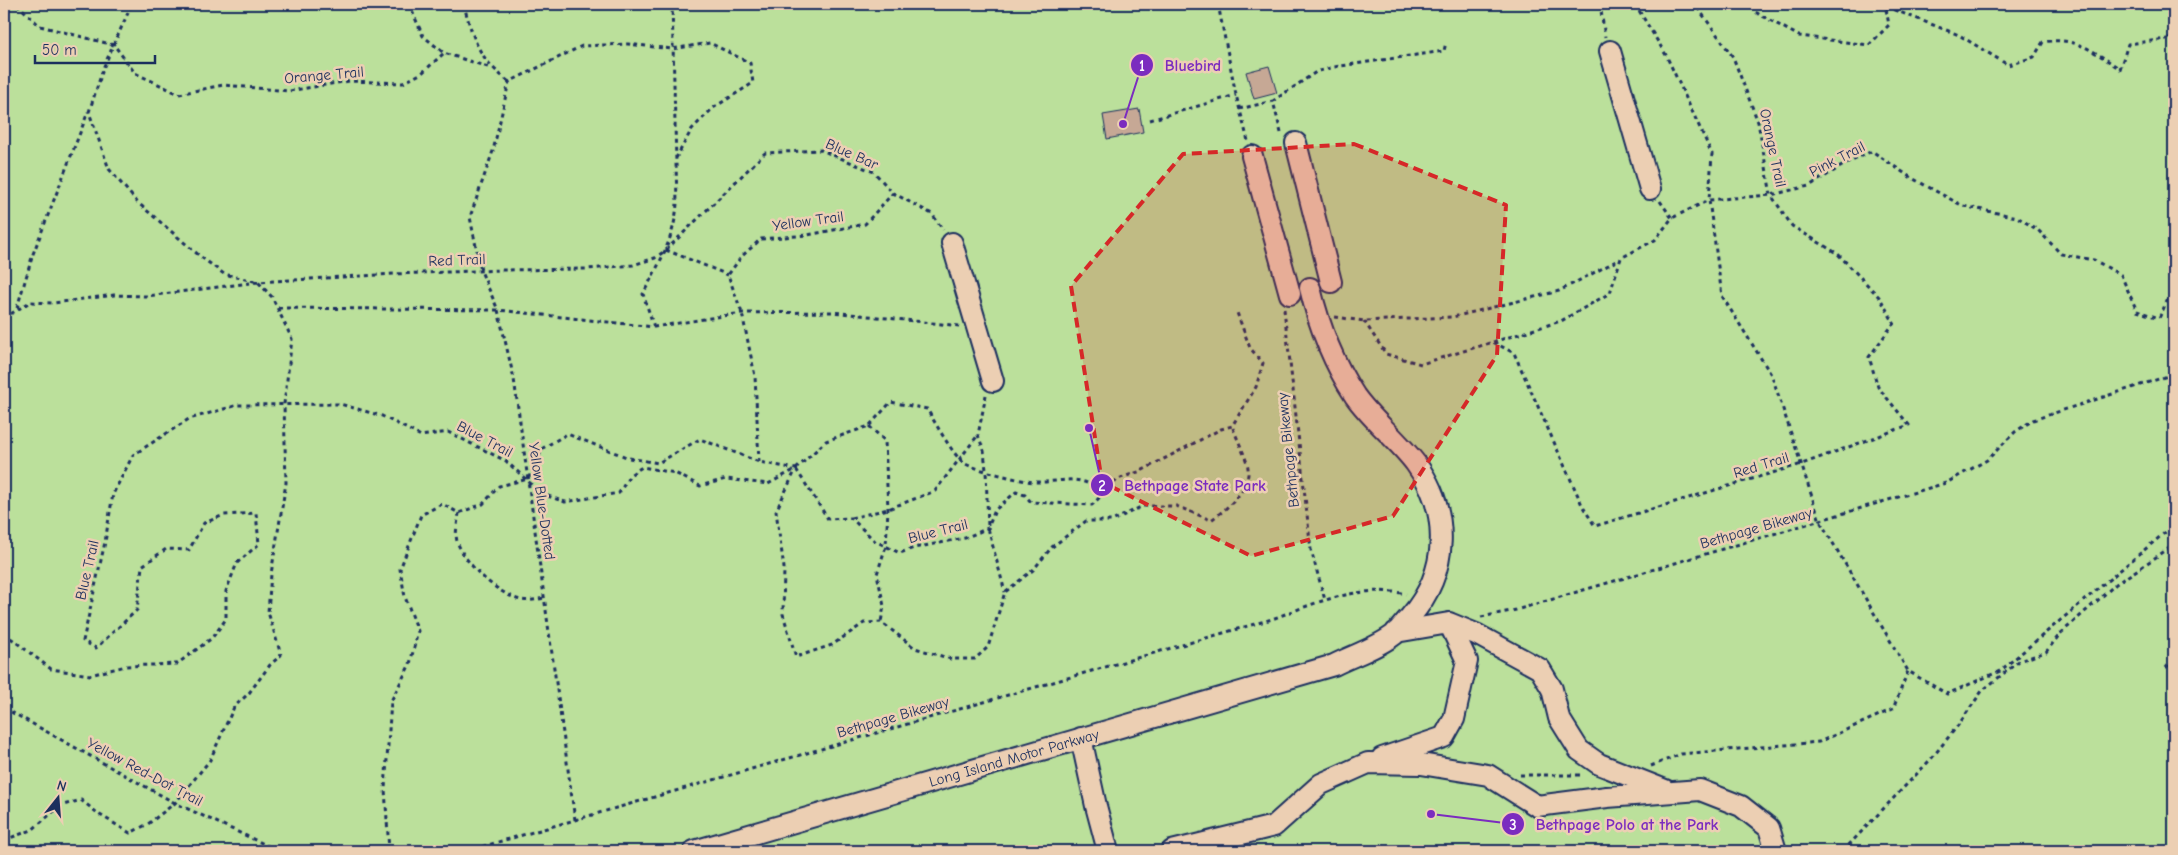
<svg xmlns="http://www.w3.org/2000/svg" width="2178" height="855" font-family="'Comic Neue',sans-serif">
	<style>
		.green { fill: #bbe09b; stroke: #6b887c }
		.building { fill: #c6a895; stroke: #1b2f5e }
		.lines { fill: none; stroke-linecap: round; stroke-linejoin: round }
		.minor-casing { stroke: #1b2f5e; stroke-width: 24 }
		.path { stroke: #1b2f5e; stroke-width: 3; stroke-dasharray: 4 4; stroke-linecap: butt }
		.minor { stroke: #eccfb3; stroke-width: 20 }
		.marked { fill: #d62828; fill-opacity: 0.2; stroke: #d62828; stroke-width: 4; stroke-dasharray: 10 6; stroke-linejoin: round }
		.labels { text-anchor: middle; stroke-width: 5; stroke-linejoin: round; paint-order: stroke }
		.street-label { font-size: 15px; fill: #1b2f5e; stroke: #eccfb3 }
		.leader { fill: none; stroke: #7b2cbf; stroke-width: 2 }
		.callout-dot { fill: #7b2cbf; stroke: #eccfb3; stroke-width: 2 }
		.mark-label { font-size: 15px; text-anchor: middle; font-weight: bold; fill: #fff }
		.callout-label { font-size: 16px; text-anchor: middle; font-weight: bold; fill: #7b2cbf; stroke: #eccfb3; stroke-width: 5; stroke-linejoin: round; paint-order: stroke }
	</style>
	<rect width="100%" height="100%" fill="#eccfb3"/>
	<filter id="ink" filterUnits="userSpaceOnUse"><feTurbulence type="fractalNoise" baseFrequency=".02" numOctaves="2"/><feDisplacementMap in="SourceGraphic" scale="10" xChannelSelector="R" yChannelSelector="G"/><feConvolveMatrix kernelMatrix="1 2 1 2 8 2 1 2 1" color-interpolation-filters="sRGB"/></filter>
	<g filter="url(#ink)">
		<path class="green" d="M4 4H2174V851H4Z"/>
		<path class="building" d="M1269 66 1277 93 1254 99 1246 72Z
			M1139 109 1143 132 1107 139 1103 115Z"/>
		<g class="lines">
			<g class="minor-casing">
				<path id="minor" d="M1610 51 1650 189
					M1296 143 1331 282
					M1252 156 1290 294
					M952 243 993 381
					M1449 623 1476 634 1540 669 1552 689 1559 718 1579 750 1599 764 1665 790
					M1081 738 1096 806 1108 851
					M1382 758 1444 737 1454 719 1467 661 1449 623 1396 632
					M694 851 1334 665C1354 655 1377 648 1395 634 1400 629 1405 622 1410 617 1449 572 1451 512 1416 464 1398 440 1372 420 1355 396 1334 364 1319 326 1310 288
					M1172 851 1274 826 1321 784 1368 763 1421 764 1488 775 1537 806 1607 797 1700 790 1741 806 1769 828 1776 851"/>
			</g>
			<path class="path" d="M17 4 40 26 114 45 135 73 179 94 223 85 289 91 349 81 403 83 422 73 444 53
				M409 4 423 36 444 53 491 68
				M465 4 464 6C475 43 477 56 509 82
				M1218 4 1236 95 1248 141
				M1600 4 1605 37
				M1635 4 1666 55 1712 154 1709 200 1722 296 1772 376 1820 521 1908 671 1947 694 2000 671 2174 525
				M1760 4 1757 13 1799 36 1869 45 1889 25 1885 4
				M1879 4 1959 35 2008 65 2034 57 2043 42C2075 36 2095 52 2120 69L2128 44 2174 38
				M1239 109 1273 101
				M1150 120 1236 95
				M1281 133 1273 101 1316 72 1334 67 1444 51 1446 42
				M1660 201 1672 218
				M666 250 728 275
				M17 308 33 254 88 112
				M278 308 498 310 654 327 742 313 832 312 960 326
				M1284 309 1311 550 1325 600
				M1335 317 1364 321 1453 317 1559 291 1620 259
				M4 318 30 302 54 303 114 295 147 296 258 282 394 274 503 270 588 269 633 265 655 258 666 250 765 153 821 150 874 172 893 193 932 214 943 230
				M1364 321 1386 354 1421 364 1493 342 1514 353 1583 507 1595 526 1802 464 1909 425 1878 387 1869 357 1894 323 1880 298 1838 254 1792 226 1771 195 1758 122 1733 57 1695 4
				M654 327 643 294C659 264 675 237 677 203L672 4
				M1493 342 1561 321 1610 293 1621 258 1655 240 1672 218 1709 200 1771 195 1809 186 1842 166 1872 151 1910 177 1963 206 2017 217 2038 230 2061 254 2094 260 2121 275 2137 311 2159 318 2169 297 2174 293
				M986 395 978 435 984 451 986 470 988 528 1005 592
				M869 426 885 441 888 509 886 546 877 574 884 606 881 622
				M759 462 755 376 742 313 728 275 742 256 761 239 807 235 865 224 893 193
				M796 469 826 441 869 426 891 402 927 409C935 422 952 454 964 463 970 468 1025 482 1034 482 1064 483 1075 472 1103 492
				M459 513C458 521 454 536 458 544 468 567 494 590 517 599 526 602 535 600 544 598
				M851 518 888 509 935 491 978 435
				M1481 617 1516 610 1946 483 1987 460 2015 432 2033 420 2174 374
				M4 633 51 669 90 675 126 666 177 664 212 638 226 619V591L237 563 259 544 256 513 224 515 204 523 189 550 166 549 142 566 137 610 96 648 83 641 105 542 113 494 133 455 189 419 238 405 340 404 382 416 421 436 448 432 506 461 542 494 565 502 619 493 630 475 642 467 675 473 700 486 726 479 768 484 796 469 828 519 851 518 875 541 900 553 914 548 965 538 988 528 995 510 1016 492 1025 495 1031 502 1092 505 1118 479 1141 471 1221 429 1232 426 1256 387 1263 363 1250 348 1236 310
				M2166 668 2174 657
				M4 708 175 803 279 851
				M1651 766 1681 754 1819 742 1893 709 1908 671
				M1520 775H1584
				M575 820 514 379 498 310 481 271 470 217 493 151 509 82 582 46 628 44 672 49 710 43 750 63 753 83 713 108 692 129 676 158
				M4 840 32 830 60 806 81 800 100 815 130 833 148 824 175 803 210 760 234 707 249 693 270 665 281 655 268 612 271 574 286 483 284 404 292 339 272 297 258 282 224 274 201 257 137 202 109 169 89 112 104 66 132 4
				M389 851 385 789 391 701 410 664 418 631 405 597 400 569 421 515 442 504 459 513 483 504 499 486 528 479 543 448 567 434 629 458 658 463 700 439 759 462 796 469 776 511 784 568 783 614 796 657 832 645 864 623 881 622 915 648 951 659H975L988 647 1005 592 1033 570 1052 547 1086 521H1112L1143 506H1176L1211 520C1228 508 1254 487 1247 463 1243 451 1237 438 1232 426
				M467 851 1272 619C1315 603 1359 584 1406 594
				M1843 851 1931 759 1959 724 1982 691 2019 661 2046 652 2060 634 2116 584 2174 545"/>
			<use href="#minor" class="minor"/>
		</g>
	</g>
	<path class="marked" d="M1354 144 1506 205 1497 355 1393 516 1251 556 1102 482 1071 286 1183 154Z"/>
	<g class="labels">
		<g class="street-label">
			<text transform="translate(324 75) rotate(-5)" y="5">Orange Trail</text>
			<text transform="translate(1773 148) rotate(78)" y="5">Orange Trail</text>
			<text transform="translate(852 154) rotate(24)" y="5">Blue Bar</text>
			<text transform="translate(1837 159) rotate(-27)" y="5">Pink Trail</text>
			<text transform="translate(808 221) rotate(-8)" y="5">Yellow Trail</text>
			<text transform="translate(457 260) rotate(-2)" y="5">Red Trail</text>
			<text transform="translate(485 439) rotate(28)" y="5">Blue Trail</text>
			<text transform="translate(1288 450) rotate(-96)" y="5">Bethpage Bikeway</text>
			<text transform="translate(1761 465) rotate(-17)" y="5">Red Trail</text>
			<text transform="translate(542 501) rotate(82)" y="5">Yellow Blue-Dotted</text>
			<text transform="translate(1756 528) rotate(-16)" y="5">Bethpage Bikeway</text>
			<text transform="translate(938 531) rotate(-14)" y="5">Blue Trail</text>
			<text transform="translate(87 570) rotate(-77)" y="5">Blue Trail</text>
			<text transform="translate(893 717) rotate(-16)" y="5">Bethpage Bikeway</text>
			<text transform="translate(1014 758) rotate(-16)" y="5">Long Island Motor Parkway</text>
			<text transform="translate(145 772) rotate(28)" y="5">Yellow Red-Dot Trail</text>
		</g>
	</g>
	<path class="leader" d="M1123 124L1142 65M1089 428L1102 485M1431 814L1513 824"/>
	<g class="callout-dot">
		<circle cx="1123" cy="124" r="5"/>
		<circle cx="1089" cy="428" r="5"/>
		<circle cx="1431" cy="814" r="5"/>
		<circle cx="1142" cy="65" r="12"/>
		<circle cx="1102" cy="485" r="12"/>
		<circle cx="1513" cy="824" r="12"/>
	</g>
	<g class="mark-label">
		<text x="1142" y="71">1</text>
		<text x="1102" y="491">2</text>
		<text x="1513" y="830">3</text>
	</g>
	<g class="callout-label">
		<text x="1193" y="71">Bluebird</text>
		<text x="1195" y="491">Bethpage State Park</text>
		<text x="1627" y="830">Bethpage Polo at the Park</text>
	</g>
	<rect width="2178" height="855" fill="none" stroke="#eccfb3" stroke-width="20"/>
	<rect x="10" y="10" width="2158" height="835" fill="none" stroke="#1b2f5e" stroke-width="2" filter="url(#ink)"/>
	<g transform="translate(58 798) rotate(17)" stroke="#eccfb3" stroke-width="4" paint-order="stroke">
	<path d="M0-4L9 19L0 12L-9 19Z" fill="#1b2f5e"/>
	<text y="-8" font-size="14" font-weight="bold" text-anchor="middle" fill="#1b2f5e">N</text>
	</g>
	<path d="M35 55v8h120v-8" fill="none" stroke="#1b2f5e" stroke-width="2.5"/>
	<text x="42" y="55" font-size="15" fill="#1b2f5e" stroke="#eccfb3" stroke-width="4" paint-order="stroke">50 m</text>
</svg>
